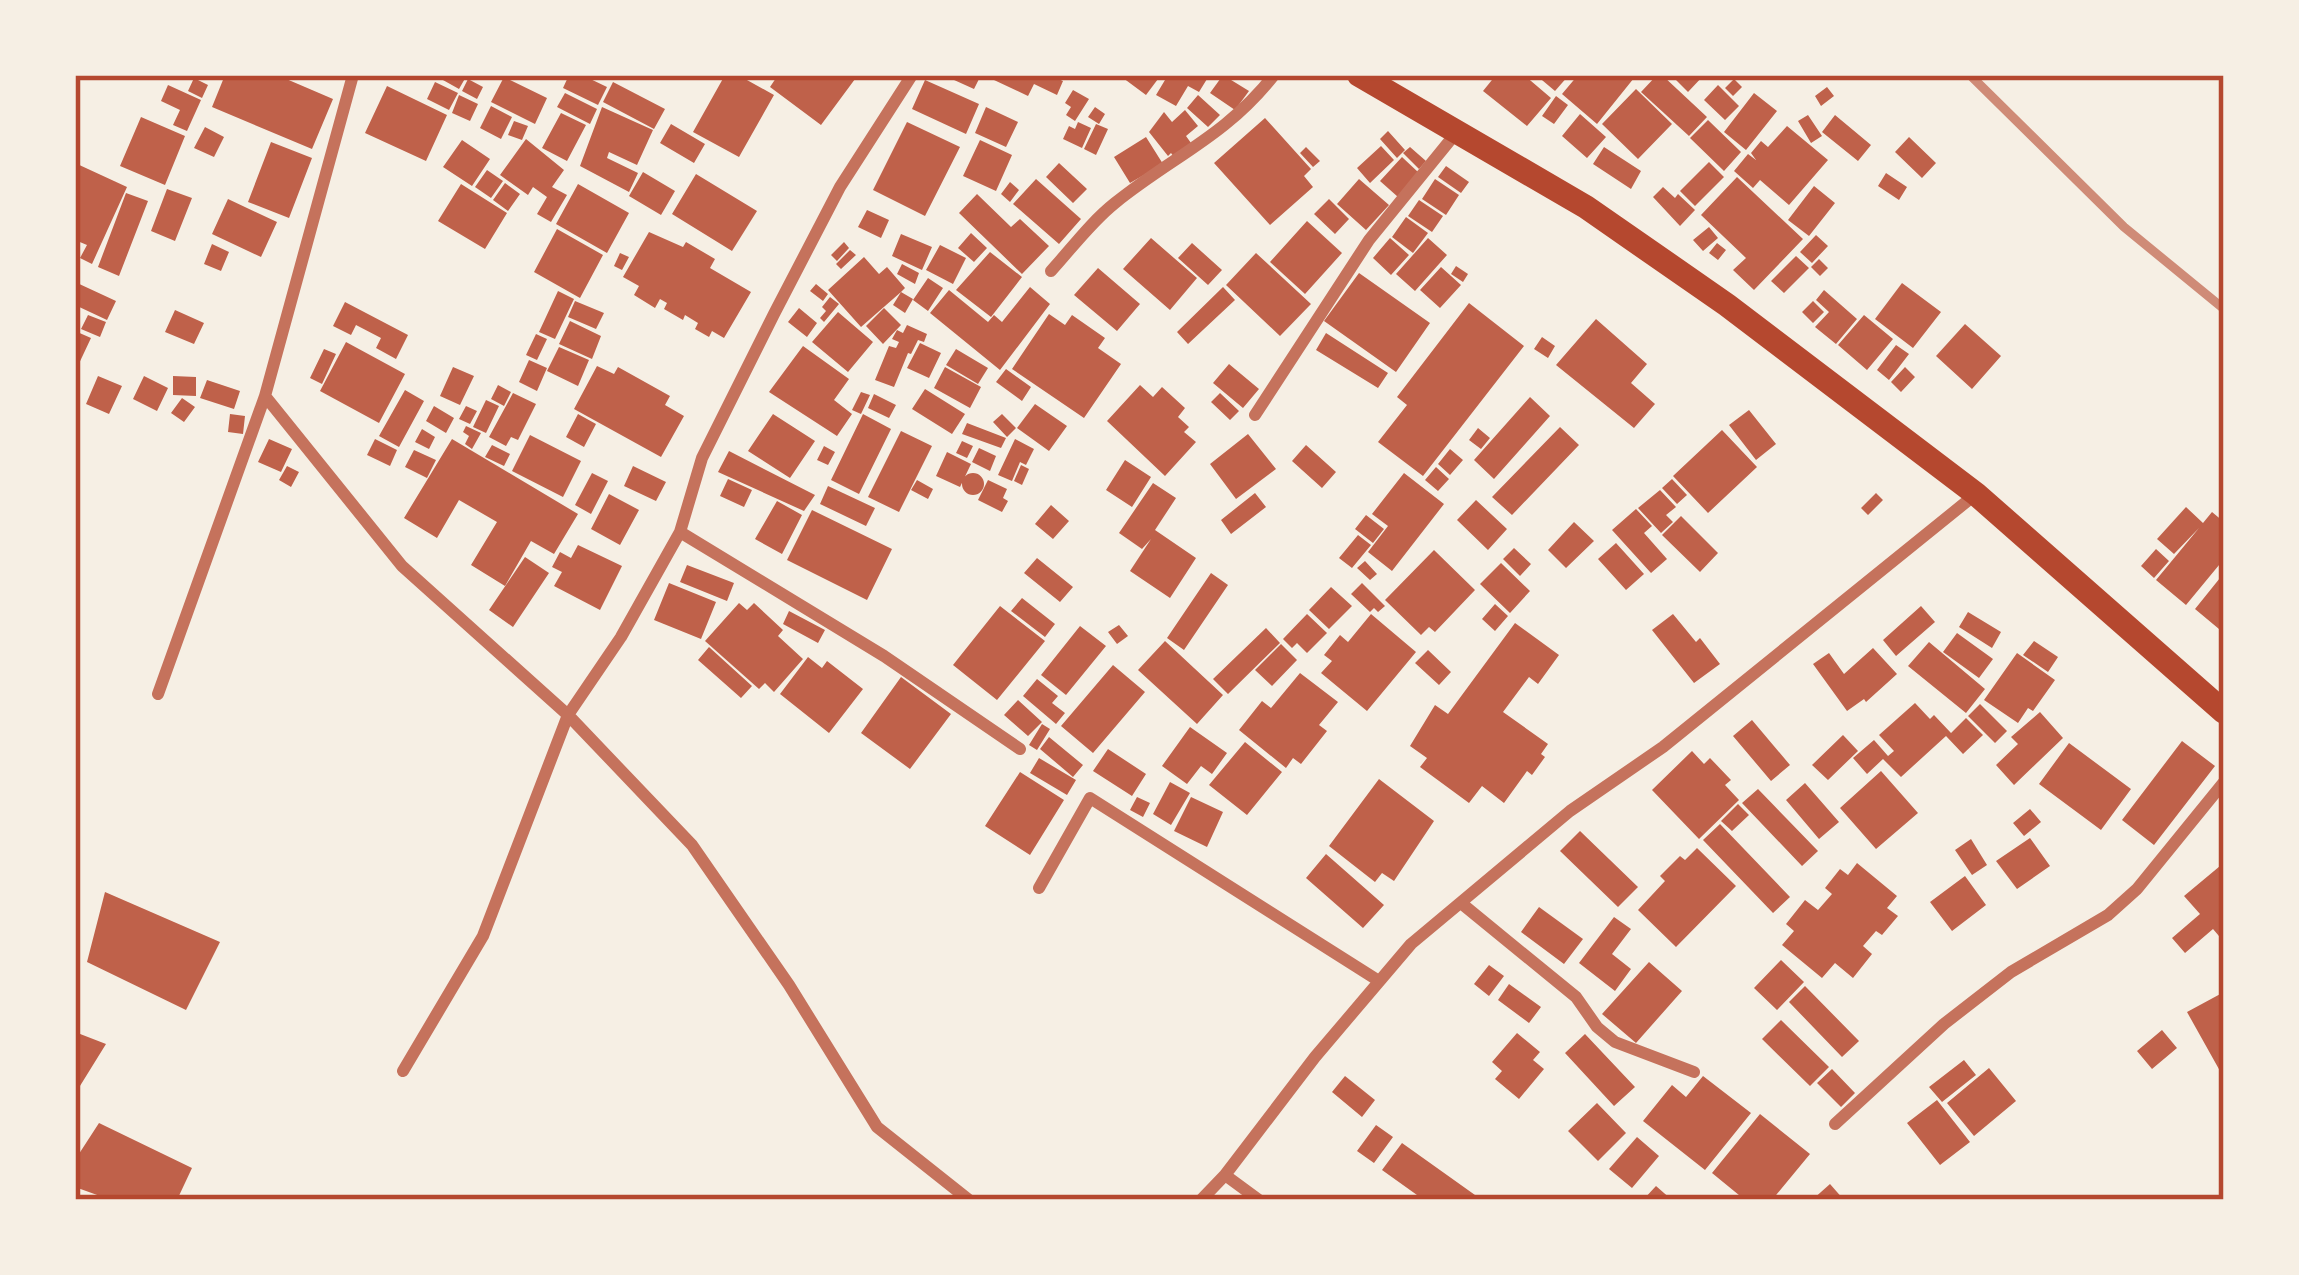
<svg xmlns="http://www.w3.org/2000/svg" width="2299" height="1275" font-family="Overpass,sans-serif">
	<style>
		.building { fill: #bf614a }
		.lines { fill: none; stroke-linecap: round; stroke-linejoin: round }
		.minor { stroke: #c5725c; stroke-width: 12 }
		.secondary { stroke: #b5482f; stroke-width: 24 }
		.rail { stroke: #cf8b77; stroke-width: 9 }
		.neatline { fill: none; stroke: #b5482f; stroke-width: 4.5 }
	</style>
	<rect width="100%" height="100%" fill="#f6efe4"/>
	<path class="building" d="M225 75H277L333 99 312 149 212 107Z
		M434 75H467L459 89Z
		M569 75H582L607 87 598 105 563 88Z
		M725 75H738L774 95 739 157 693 132Z
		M778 75H858L821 125 770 87Z
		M943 75H981L974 89Z
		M996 75H1049L1063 81 1057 95 1034 84 1028 96 994 80Z
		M1119 75H1161L1146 95Z
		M1168 75H1201L1207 79 1199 92 1188 86 1176 106 1156 95Z
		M1223 75 1249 91 1235 110 1210 93Z
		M1496 75H1524L1551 98 1527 126 1483 91Z
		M1536 75H1569L1555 91Z
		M1578 75H1630L1634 78 1597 124 1562 94Z
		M1657 75H1662L1707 117 1689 136 1641 92Z
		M1671 75H1704L1688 92Z
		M504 77 547 98 535 124 491 102Z
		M194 78 208 85 202 98 188 91Z
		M468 79 483 87 477 99 462 91Z
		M1734 79 1742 87 1733 96 1725 88Z
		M925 80 979 104 966 134 912 109Z
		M435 82 458 93 449 110 427 99Z
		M613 82 665 109 654 129 603 102Z
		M168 85 201 100 187 131 173 125 180 110 161 101Z
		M1718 85 1739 106 1725 120 1704 100Z
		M387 86 447 115 426 161 365 133Z
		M1827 87 1834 96 1821 106 1815 96Z
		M1636 89 1672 124 1638 159 1602 124Z
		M1073 90 1089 99 1075 121 1066 115 1071 107 1065 103Z
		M565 93 597 109 590 124 557 107Z
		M1754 93 1777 111 1746 150 1724 132Z
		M459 95 478 104 470 121 452 113Z
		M1198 95 1220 115 1208 127 1187 108Z
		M1556 96 1568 105 1554 124 1542 116Z
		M491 106 512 117 501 139 480 128Z
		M602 107 653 130 637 165 609 152 607 158 638 173 629 192 580 166Z
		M986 107 1018 122 1006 147 975 133Z
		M1095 107 1105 114 1099 124 1088 117Z
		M1185 110 1198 126 1186 136 1191 143 1174 157 1171 153 1168 156 1149 132 1164 112 1172 122Z
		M561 113 586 125 567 161 542 148Z
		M1580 114 1606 137 1587 158 1562 136Z
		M1808 115 1822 136 1811 143 1798 121Z
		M1835 115 1871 145 1858 161 1822 132Z
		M141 117 185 136 165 185 120 166Z
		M1265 118 1311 169 1304 176 1313 187 1270 225 1214 163Z
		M1708 120 1741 152 1724 171 1690 138Z
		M514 121 528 126 522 140 508 135Z
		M907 122 960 147 925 216 873 190Z
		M1078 122 1091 128 1082 148 1063 139 1069 126 1075 129Z
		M671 124 705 144 694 163 660 143Z
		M1096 124 1108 129 1096 155 1084 149Z
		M1787 126 1828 160 1789 205 1760 180 1753 188 1734 171 1748 154 1756 160 1751 153 1761 141 1768 147Z
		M205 127 224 137 214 157 194 148Z
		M1388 131 1405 150 1397 158 1380 139Z
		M1146 137 1163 164 1130 183 1114 157Z
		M1909 137 1936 163 1922 178 1895 152Z
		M526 139 564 170 552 187 567 195 551 222 537 214 547 197 533 187 528 195 500 175Z
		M462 140 490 159 472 186 443 167Z
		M980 140 1012 155 996 191 963 176Z
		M271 142 312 158 289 218 248 202Z
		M1381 146 1394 160 1370 183 1357 168Z
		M1306 147 1320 161 1313 167 1300 153Z
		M1410 147 1426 161 1419 169 1403 153Z
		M1604 147 1641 171 1631 189 1593 164Z
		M1402 157 1419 173 1398 197 1380 181Z
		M1709 162 1724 177 1695 206 1680 191Z
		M75 163 127 187 92 264 80 258 87 245 75 240Z
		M1059 163 1087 189 1073 203 1046 177Z
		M1446 166 1469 182 1461 193 1438 177Z
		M487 170 503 181 491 198 475 187Z
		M643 172 675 191 661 215 629 196Z
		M1886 173 1907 187 1899 200 1878 186Z
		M696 174 757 211 732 251 672 214Z
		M1737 177 1803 239 1754 290 1733 270 1746 258 1701 215Z
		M1036 179 1081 219 1059 244 1013 204Z
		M1359 179 1389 205 1366 230 1337 204Z
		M1435 179 1459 195 1446 215 1422 199Z
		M1010 182 1019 190 1010 202 1001 194Z
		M505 183 520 194 508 211 493 200Z
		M461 184 507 213 485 249 438 221Z
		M578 184 629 213 607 253 556 224Z
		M1814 186 1835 203 1809 236 1788 220Z
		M1663 187 1675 198 1678 194 1695 210 1680 226 1653 197Z
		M167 189 192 198 175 241 151 231Z
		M126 193 148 201 119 276 98 267Z
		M977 194 1011 227 1020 219 1049 246 1022 274 959 213Z
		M228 199 277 222 261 257 212 234Z
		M1329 199 1349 219 1335 234 1314 214Z
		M1419 200 1443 216 1432 232 1408 216Z
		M867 210 889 220 881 238 858 227Z
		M1406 217 1428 233 1413 253 1392 237Z
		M1307 221 1342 253 1305 294 1270 262Z
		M1709 227 1718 238 1703 251 1693 240Z
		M557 229 603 255 580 298 534 272Z
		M649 232 683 247 686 242 715 259 710 268 751 292 724 338 712 331 709 337 695 329 698 323 685 315 683 320 664 309 667 303 660 299 655 308 634 295 639 286 623 277Z
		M971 233 987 248 974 262 958 248Z
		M901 234 932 247 922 270 892 256Z
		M1816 235 1828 246 1812 263 1800 252Z
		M1151 238 1197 278 1170 310 1123 269Z
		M1390 238 1409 255 1391 275 1373 258Z
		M1428 238 1447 255 1415 291 1396 274Z
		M844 242 849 248 837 261 831 255Z
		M1192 243 1222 270 1208 285 1178 258Z
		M1717 243 1726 250 1718 260 1709 253Z
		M212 244 229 252 221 271 204 264Z
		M940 245 966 258 953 284 926 270Z
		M850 250 856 255 841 269 836 264Z
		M990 252 1022 277 991 317 956 290Z
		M620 253 629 257 622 270 614 266Z
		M1256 253 1311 304 1280 336 1226 285Z
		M1796 256 1809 268 1784 293 1771 281Z
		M864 257 879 274 887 267 905 288 901 292 913 299 905 313 893 305 901 292 861 327 828 290Z
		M1819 259 1828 268 1820 276 1811 267Z
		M902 264 919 273 915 284 897 274Z
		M1456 266 1468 274 1463 282 1451 274Z
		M1441 267 1461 285 1440 308 1420 290Z
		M1098 268 1140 304 1117 331 1074 295Z
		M1359 273 1430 323 1396 372 1324 321Z
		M928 278 943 288 928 311 913 300Z
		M75 282 116 301 107 320 75 305Z
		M1902 283 1941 312 1913 348 1875 319Z
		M816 284 828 294 823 301 810 291Z
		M1030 287 1050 304 1000 370 930 313 949 290 988 322 994 315 1002 322Z
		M1223 287 1235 300 1188 344 1177 332Z
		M1824 290 1857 319 1836 344 1815 327 1829 312 1816 300Z
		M558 291 574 299 555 339 539 332Z
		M830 297 839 304 824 322 820 318 826 311 822 307Z
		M575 301 604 313 596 329 568 317Z
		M1813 301 1824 312 1813 323 1802 312Z
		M345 302 408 335 396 359 376 348 381 338 356 325 351 335 333 326Z
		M1469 303 1524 346 1423 476 1378 442 1407 405 1397 397Z
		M799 308 817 323 807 337 788 322Z
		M884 308 901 325 883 344 866 326Z
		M175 310 204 323 194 344 165 332Z
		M838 312 873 342 848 372 812 342Z
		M1049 314 1065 325 1072 315 1105 338 1098 348 1121 364 1084 418 1012 369Z
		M88 315 106 322 100 337 81 329Z
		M1864 315 1893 339 1867 370 1838 345Z
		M1596 319 1647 364 1631 383 1655 404 1634 428 1556 365Z
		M570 321 601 336 592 359 559 344Z
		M1965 324 2001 356 1972 389 1936 356Z
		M907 325 927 334 924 342 918 340 911 354 908 353 894 387 875 380 889 346 896 348 899 342 892 339 897 330 903 333Z
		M75 331 91 338 75 372Z
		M1326 333 1388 373 1378 388 1316 350Z
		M536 334 547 339 537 360 526 355Z
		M1542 337 1555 346 1548 358 1534 349Z
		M346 342 405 374 379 423 320 391Z
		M920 343 941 353 929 378 907 368Z
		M1896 345 1909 354 1889 380 1877 370Z
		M803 346 849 379 834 400 852 414 837 436 769 392Z
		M559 347 589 360 578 386 547 371Z
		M324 349 336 354 322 384 310 378Z
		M956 349 988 368 978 384 946 365Z
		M529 360 547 368 537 391 519 382Z
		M1229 364 1259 389 1243 408 1213 383Z
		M597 366 614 374 618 367 670 396 665 405 684 416 661 457 574 409Z
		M453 367 474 376 460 405 440 396Z
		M945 367 981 387 970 408 934 388Z
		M1905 367 1915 377 1901 392 1891 382Z
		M1006 369 1031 387 1022 401 996 382Z
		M98 376 122 386 109 414 86 404Z
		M144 376 168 388 157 411 133 399Z
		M173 376 196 377V396L173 395Z
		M207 380 240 391 234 409 200 398Z
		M498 385 511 392 504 406 491 399Z
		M1140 385 1153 397 1162 387 1185 408 1178 417 1189 427 1184 432 1196 442 1165 476 1107 421Z
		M925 389 965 414 952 434 912 409Z
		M405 390 424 401 399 447 379 436Z
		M861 392 870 395 861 414 852 410Z
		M513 393 536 404 518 440 511 437 506 446 489 437Z
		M1220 393 1239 411 1230 420 1211 402Z
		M874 394 896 405 889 418 868 408Z
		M1530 397 1550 416 1494 479 1474 460Z
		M182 398 195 407 184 422 171 413Z
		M486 400 499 406 486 433 473 427Z
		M1035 404 1067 426 1049 451 1017 428Z
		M434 406 454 418 446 433 426 421Z
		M466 406 477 411 470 424 459 419Z
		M1749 410 1776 444 1756 460 1729 425Z
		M230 414 245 416 243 434 228 432Z
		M578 414 596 424 584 447 566 437Z
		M773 414 815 441 790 478 748 451Z
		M863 414 891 429 859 494 831 480Z
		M1002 414 1016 428 1007 437 993 422Z
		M967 423 1006 438 1001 448 962 434Z
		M466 426 481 433 472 449 465 444 469 436 463 432Z
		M1560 427 1579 445 1512 515 1492 497Z
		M1478 428 1490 438 1481 449 1469 440Z
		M422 429 435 437 429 449 415 442Z
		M1722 430 1757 467 1708 513 1673 476Z
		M901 431 932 446 899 512 868 497Z
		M1248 434 1276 469 1236 499 1210 464Z
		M530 435 581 461 563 497 512 471Z
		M269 439 292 449 281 472 258 462Z
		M375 439 397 450 390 466 367 455Z
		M452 439 578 514 554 554 531 541 505 586 471 565 497 522 459 500 437 538 404 518Z
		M1015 439 1034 449 1026 465 1020 462 1012 481 998 475Z
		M962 441 973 446 967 458 956 453Z
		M492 445 510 454 504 466 485 457Z
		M1306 445 1336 472 1322 488 1292 461Z
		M824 446 835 452 828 465 817 460Z
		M979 448 996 456 990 471 972 462Z
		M1450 449 1463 460 1450 475 1438 464Z
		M414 450 436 460 427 478 405 467Z
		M729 451 815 495 804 511 718 472Z
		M947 452 971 464 960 487 936 476Z
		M1125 460 1151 477 1132 507 1106 490Z
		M1021 465 1029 469 1022 485 1014 481Z
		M287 466 299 472 291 487 279 480Z
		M633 466 666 482 656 501 624 486Z
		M1436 467 1449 479 1438 491 1425 480Z
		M962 484a11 11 0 1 1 22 0a11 11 0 1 1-22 0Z
		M592 473 608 481 591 514 575 505Z
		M1404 473 1444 504 1392 571 1368 552 1388 526 1372 514Z
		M728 479 752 490 744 507 720 496Z
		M1672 479 1687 495 1677 504 1662 488Z
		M917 480 933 489 928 499 911 490Z
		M988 480 1007 489 1003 498 1008 501 1002 512 978 500Z
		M1153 483 1176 498 1155 530 1196 558 1170 598 1130 571 1151 539 1142 549 1119 533Z
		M828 486 875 508 866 526 820 504Z
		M1660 490 1676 507 1666 515 1673 522 1661 533 1638 508Z
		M1255 493 1266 507 1231 534 1221 520Z
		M1876 493 1883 500 1868 515 1861 508Z
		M609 494 639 510 620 545 591 529Z
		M1476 500 1507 529 1488 550 1457 520Z
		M777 501 802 515 782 554 755 539Z
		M1051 505 1069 521 1053 539 1035 524Z
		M2186 507 2203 523 2212 512 2224 522V559L2186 605 2156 580 2199 528 2174 554 2157 539Z
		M1636 509 1652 526 1644 533 1667 559 1651 573 1612 530Z
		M812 510 892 549 867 600 787 560Z
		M1366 515 1384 529 1373 543 1355 529Z
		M1681 516 1718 553 1700 572 1662 535Z
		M1574 522 1594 541 1566 568 1548 550Z
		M1358 535 1371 545 1352 568 1339 558Z
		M1616 543 1644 574 1626 590 1598 559Z
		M578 545 622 566 600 610 554 586 562 572 552 567 560 552 571 558Z
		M1514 548 1531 564 1520 576 1503 559Z
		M2156 549 2169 561 2154 578 2141 566Z
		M1434 550 1475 590 1435 632 1429 627 1421 635 1385 600Z
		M525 557 549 573 513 627 489 610Z
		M1037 558 1073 587 1060 602 1024 573Z
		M1365 561 1377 574 1370 580 1357 568Z
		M1501 563 1530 591 1510 613 1480 584Z
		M687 565 734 583 727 601 680 582Z
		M1211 573 1228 585 1184 650 1167 638Z
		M2224 573V622L2219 629 2195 609Z
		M669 583 716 602 701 639 654 620Z
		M1362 583 1385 606 1378 612 1374 608 1370 612 1351 594Z
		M1331 587 1352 606 1329 629 1309 610Z
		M1022 598 1055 624 1045 637 1011 611Z
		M739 603 747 610 754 603 783 630 778 636 803 659 774 692 765 683 759 689 705 641Z
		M1495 604 1508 616 1495 631 1482 619Z
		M1000 606 1045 641 997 700 953 665Z
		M1921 606 1935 622 1896 656 1883 640Z
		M789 611 825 630 818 643 783 624Z
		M1968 612 2001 632 1992 648 1959 627Z
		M1307 614 1327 633 1307 653 1297 643 1292 648 1283 639Z
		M1371 614 1416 652 1367 711 1321 673 1332 661 1324 655 1340 635 1348 642Z
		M1673 614 1696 642 1700 638 1720 664 1694 683 1652 630Z
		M1515 623 1559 655 1538 684 1529 677 1503 712 1548 744 1541 754 1545 757 1532 775 1527 771 1504 803 1482 786 1469 803 1420 767 1427 758 1410 746 1435 705 1448 714Z
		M1119 625 1128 636 1117 644 1108 632Z
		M1080 626 1106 646 1066 695 1041 675Z
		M1266 628 1280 643 1228 694 1213 679Z
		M1957 633 1993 659 1979 678 1943 652Z
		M1165 641 1223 695 1197 724 1138 670Z
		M2034 641 2058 657 2048 672 2023 655Z
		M1929 642 1985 689 1966 713 1908 666Z
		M1281 644 1297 660 1272 686 1255 670Z
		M709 647 752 686 741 698 698 660Z
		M1873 648 1897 674 1866 702 1864 699 1847 711 1813 664 1829 653 1844 674Z
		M1428 650 1451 672 1439 685 1415 663Z
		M2017 653 2055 680 2033 711 2028 708 2018 723 1984 700Z
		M808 657 822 668 827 661 863 689 829 733 780 694Z
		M1113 665 1145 692 1093 753 1061 726Z
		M1300 673 1338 702 1319 725 1327 731 1301 764 1293 758 1286 768 1239 730 1262 701 1271 708Z
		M901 677 951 714 910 769 861 733Z
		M1037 679 1058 696 1052 703 1065 713 1056 724 1023 696Z
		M1018 700 1042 722 1028 736 1004 715Z
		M1915 703 1930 719 1934 715 1951 733 1966 718 1983 735 1963 754 1946 736 1901 777 1883 759 1867 774 1853 758 1874 740 1888 756 1894 751 1879 735Z
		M1980 704 2007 731 1995 743 1968 716Z
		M2040 712 2063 738 2014 785 1996 765 2018 744 2011 737Z
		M1752 720 1790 765 1771 781 1733 736Z
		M1042 724 1050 729 1037 750 1029 745Z
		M1190 727 1227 753 1212 774 1201 766 1187 784 1162 766Z
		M1843 735 1858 751 1828 780 1812 765Z
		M1049 737 1083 765 1073 777 1040 749Z
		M2182 741 2215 766 2154 845 2122 820Z
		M1245 742 1282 772 1247 815 1209 785Z
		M2069 743 2131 789 2101 830 2039 784Z
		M1108 749 1146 774 1132 796 1093 771Z
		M1692 751 1704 764 1710 758 1731 780 1725 785 1739 800 1699 839 1652 790Z
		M1039 758 1076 780 1067 795 1030 773Z
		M1881 771 1918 813 1876 849 1840 808Z
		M1020 772 1064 800 1030 855 985 826Z
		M1379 779 1434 821 1394 881 1382 873 1375 882 1329 846Z
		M1170 782 1190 793 1171 825 1153 814Z
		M1805 783 1839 822 1819 839 1786 800Z
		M1758 789 1818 851 1802 866 1742 803Z
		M1137 797 1150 803 1143 817 1130 810Z
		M1191 797 1223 812 1207 847 1174 831Z
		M1738 804 1749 815 1732 831 1721 821Z
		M2030 809 2041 822 2024 836 2013 823Z
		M1720 824 1790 897 1773 913 1703 840Z
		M1580 831 1638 887 1618 907 1560 851Z
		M2030 838 2050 866 2017 889 1996 861Z
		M1971 839 1987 865 1972 875 1955 850Z
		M1697 848 1736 886 1676 947 1638 910 1665 881 1660 876 1680 856 1685 860Z
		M1326 854 1384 905 1363 928 1306 878Z
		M1857 863 1897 896 1887 908 1898 916 1882 935 1876 931 1863 946 1872 954 1853 978 1835 963 1822 978 1782 945 1794 931 1786 924 1805 900 1818 910 1832 894 1825 888 1840 869 1848 875Z
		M2220 866 2224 871V942L2213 929 2185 953 2172 938 2200 914 2184 896Z
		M1965 876 1986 905 1952 931 1930 902Z
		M105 892 220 942 186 1010 87 962Z
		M1539 907 1583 939 1564 964 1521 932Z
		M1614 917 1631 929 1612 954 1631 969 1615 991 1579 963Z
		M1781 960 1804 982 1777 1010 1754 988Z
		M1649 962 1682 991 1636 1043 1602 1014Z
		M1489 965 1504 976 1489 996 1474 984Z
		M1509 984 1541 1007 1529 1023 1498 1000Z
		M1805 986 1859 1041 1842 1057 1789 1002Z
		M2224 992V1069L2220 1071 2187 1012Z
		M1781 1020 1829 1067 1810 1086 1762 1039Z
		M2162 1030 2177 1048 2152 1069 2137 1051Z
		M75 1032 106 1044 75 1094Z
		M1517 1033 1540 1052 1533 1060 1544 1069 1519 1099 1495 1079 1502 1071 1492 1062Z
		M1585 1034 1635 1087 1614 1106 1565 1053Z
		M1964 1060 1976 1075 1942 1102 1929 1087Z
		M1989 1068 2016 1101 1974 1136 1947 1103Z
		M1832 1069 1855 1093 1841 1107 1817 1083Z
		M1345 1076 1375 1100 1362 1117 1332 1092Z
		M1703 1076 1751 1113 1705 1170 1643 1121 1672 1085 1686 1097Z
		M1937 1100 1970 1142 1940 1165 1907 1123Z
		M1597 1103 1626 1133 1598 1161 1568 1131Z
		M1760 1114 1810 1154 1772 1200H1745L1712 1173Z
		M99 1123 192 1168 177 1200H111L75 1187V1160Z
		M1376 1125 1393 1137 1374 1163 1357 1151Z
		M1637 1137 1659 1156 1632 1188 1609 1169Z
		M1402 1143 1475 1195 1472 1200H1424L1382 1170Z
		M1830 1184 1844 1200H1812Z
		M1656 1186 1672 1200H1643Z"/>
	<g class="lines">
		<path class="minor" d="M1051 271C1072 248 1091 222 1115 203 1173 156 1225 137 1274 75
			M265 396 402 566 568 715 692 845 789 985 877 1127 969 1200
			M1255 415 1369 240 1456 133
			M680 532 884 656 1020 749
			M158 694 265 396 353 75
			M1039 888 1090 798 1379 981
			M1461 903 1576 997 1597 1027 1615 1042 1694 1072
			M403 1071 483 936 568 715 621 637 680 532 702 458 774 314 840 187 912 75
			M1835 1124 1944 1024 2011 972 2108 915 2137 889 2224 782
			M1225 1175 1259 1200
			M1201 1200 1225 1175 1315 1057 1411 944 1570 811 1663 747 1976 494"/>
		<path class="secondary" d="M1359 75 1586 207 1727 305 1976 494 2224 712"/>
		<path class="rail" d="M1970 75 2124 227 2224 309"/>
	</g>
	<rect width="2299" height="1275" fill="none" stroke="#f6efe4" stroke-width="156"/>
	<rect x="78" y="78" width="2143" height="1119" class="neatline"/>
</svg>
